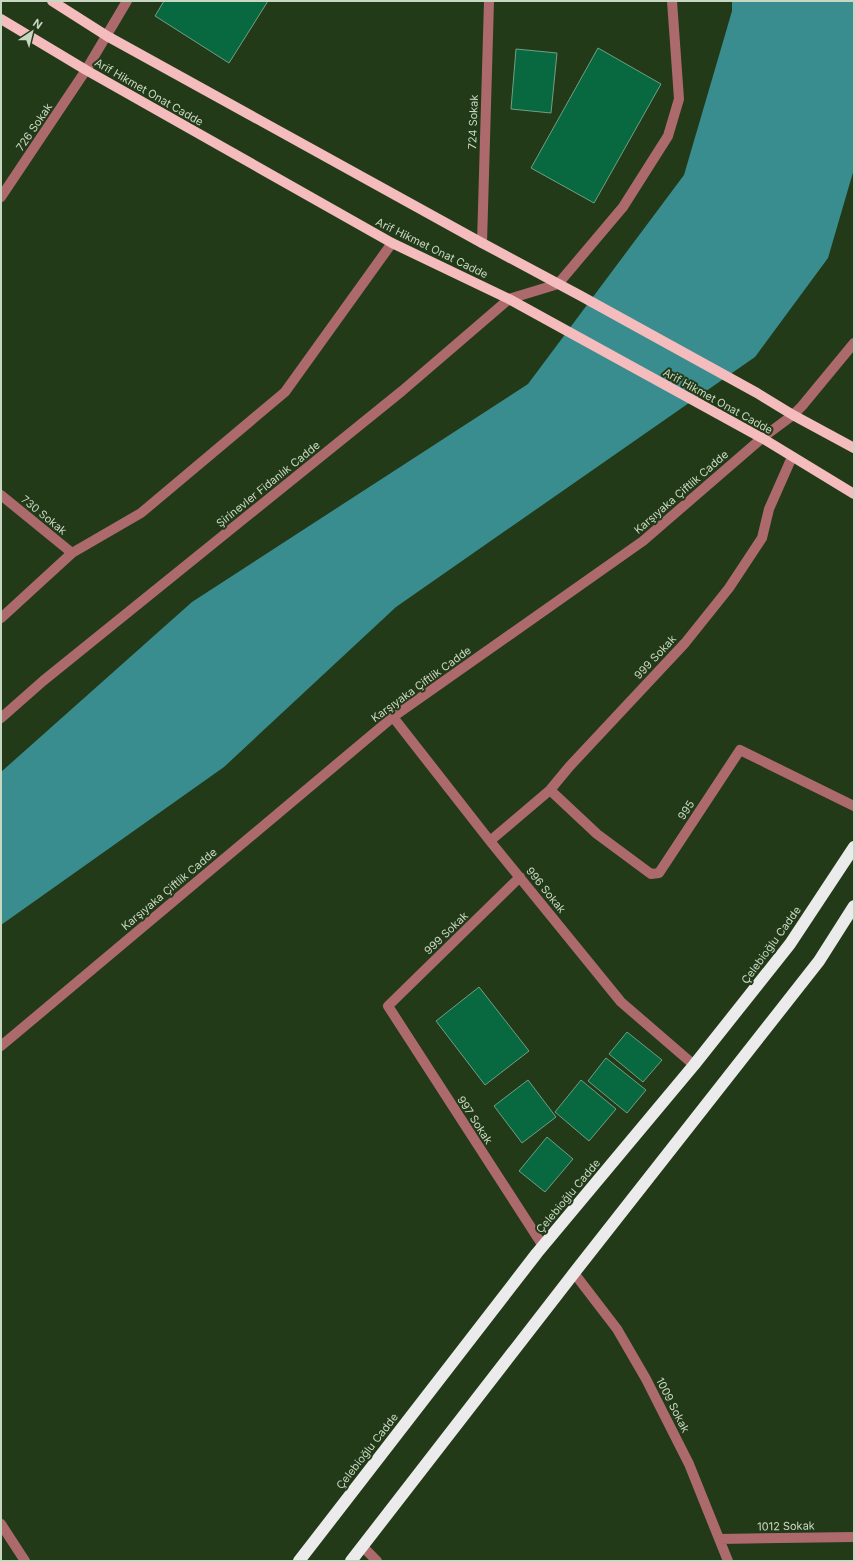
<svg xmlns="http://www.w3.org/2000/svg" width="855" height="1562" font-family="Inter,sans-serif">
	<style>
		.water { fill: #3a8d8e }
		.building { fill: #08683f; stroke: #719f83 }
		.lines { fill: none; stroke-linecap: round; stroke-linejoin: round }
		.minor { stroke: #ad6a6d; stroke-width: 10 }
		.major { stroke: #f5bcbd; stroke-width: 10 }
		.highway { stroke: #ebebeb; stroke-width: 12 }
		.labels { text-anchor: middle; stroke-width: 4; stroke-linejoin: round; paint-order: stroke }
		.street-label { font-size: 11px; fill: #c8d7c2; stroke: #223a18 }
	</style>
	<rect width="100%" height="100%" fill="#223a18"/>
	<path class="water" d="M732 1H854V169L828 258 755 357 396 607 224 767 1 925V772L192 602 528 384 684 175 732 11Z"/>
	<path class="building" d="M164 1H268L229 63 155 16Z
		M598 48 661 84 594 203 531 168Z
		M516 49 557 53 551 113 511 109Z
		M479 987 529 1051 485 1085 436 1021Z
		M627 1032 662 1060 643 1082 609 1054Z
		M606 1058 646 1090 627 1113 588 1081Z
		M528 1080 556 1117 522 1143 494 1106Z
		M581 1080 616 1109 589 1141 555 1112Z
		M547 1137 573 1159 545 1192 519 1171Z"/>
	<g class="lines">
		<path class="minor" d="M1 197 86 70 127 1
			M482 243 489 1
			M1 495 72 553
			M1 618 72 553 141 513 285 392 392 243
			M393 717 490 841 621 1002 694 1065
			M1 718 43 681 402 391 509 299 558 284 623 207 668 136 679 99 672 1
			M550 790 597 834 651 874 659 873 740 750 854 806
			M490 841 550 790 569 767 685 643 729 588 762 538 769 509 792 457
			M520 877 388 1006 543 1246
			M1 1046 393 717 643 541 762 438 793 415 802 406 854 343
			M574 1273 617 1329 646 1379 689 1464 728 1561
			M1 1524 25 1561
			M719 1539 854 1537
			M362 1546 377 1561"/>
		<path class="major" d="M52 1 107 36 482 243 581 296 757 393 793 415 854 448
			M1 19 86 70 392 243 509 299 762 438 854 494"/>
		<path class="highway" d="M299 1561 537 1253 694 1065 790 944 854 847
			M351 1561 574 1273 819 961 854 906"/>
	</g>
	<g class="labels">
		<g class="street-label">
			<text transform="translate(149 92) rotate(30)" y="4">Arif Hikmet Onat Cadde</text>
			<text transform="translate(473 122) rotate(-88)" y="4">724 Sokak</text>
			<text transform="translate(34 127) rotate(-56)" y="4">726 Sokak</text>
			<text transform="translate(432 248) rotate(26)" y="4">Arif Hikmet Onat Cadde</text>
			<text transform="translate(718 401) rotate(29)" y="4">Arif Hikmet Onat Cadde</text>
			<text transform="translate(268 484) rotate(-39)" y="4">Şirinevler Fidanlık Cadde</text>
			<text transform="translate(681 492) rotate(-41)" y="4">Karşıyaka Çiftlik Cadde</text>
			<text transform="translate(44 515) rotate(39)" y="4">730 Sokak</text>
			<text transform="translate(655 657) rotate(-47)" y="4">999 Sokak</text>
			<text transform="translate(421 684) rotate(-36)" y="4">Karşıyaka Çiftlik Cadde</text>
			<text transform="translate(686 810) rotate(-57)" y="4">995</text>
			<text transform="translate(169 889) rotate(-40)" y="4">Karşıyaka Çiftlik Cadde</text>
			<text transform="translate(546 890) rotate(51)" y="4">996 Sokak</text>
			<text transform="translate(446 933) rotate(-44)" y="4">999 Sokak</text>
			<text transform="translate(771 945) rotate(-54)" y="4">Çelebioğlu Cadde</text>
			<text transform="translate(475 1120) rotate(57)" y="4">997 Sokak</text>
			<text transform="translate(568 1196) rotate(-50)" y="4">Çelebioğlu Cadde</text>
			<text transform="translate(673 1405) rotate(63)" y="4">1009 Sokak</text>
			<text transform="translate(367 1451) rotate(-52)" y="4">Çelebioğlu Cadde</text>
			<text transform="translate(786 1526) rotate(-1)" y="4">1012 Sokak</text>
		</g>
	</g>
	<rect width="855" height="1562" fill="none" stroke="#c8d7c2" stroke-width="4"/>
	<g transform="translate(32 32) rotate(35)" stroke="#223a18" stroke-width="3" paint-order="stroke">
	<path d="M0-3L7 15L0 10L-7 15Z" fill="#c8d7c2"/>
	<text y="-6" font-size="11" font-weight="bold" text-anchor="middle" fill="#c8d7c2">N</text>
	</g>
</svg>
